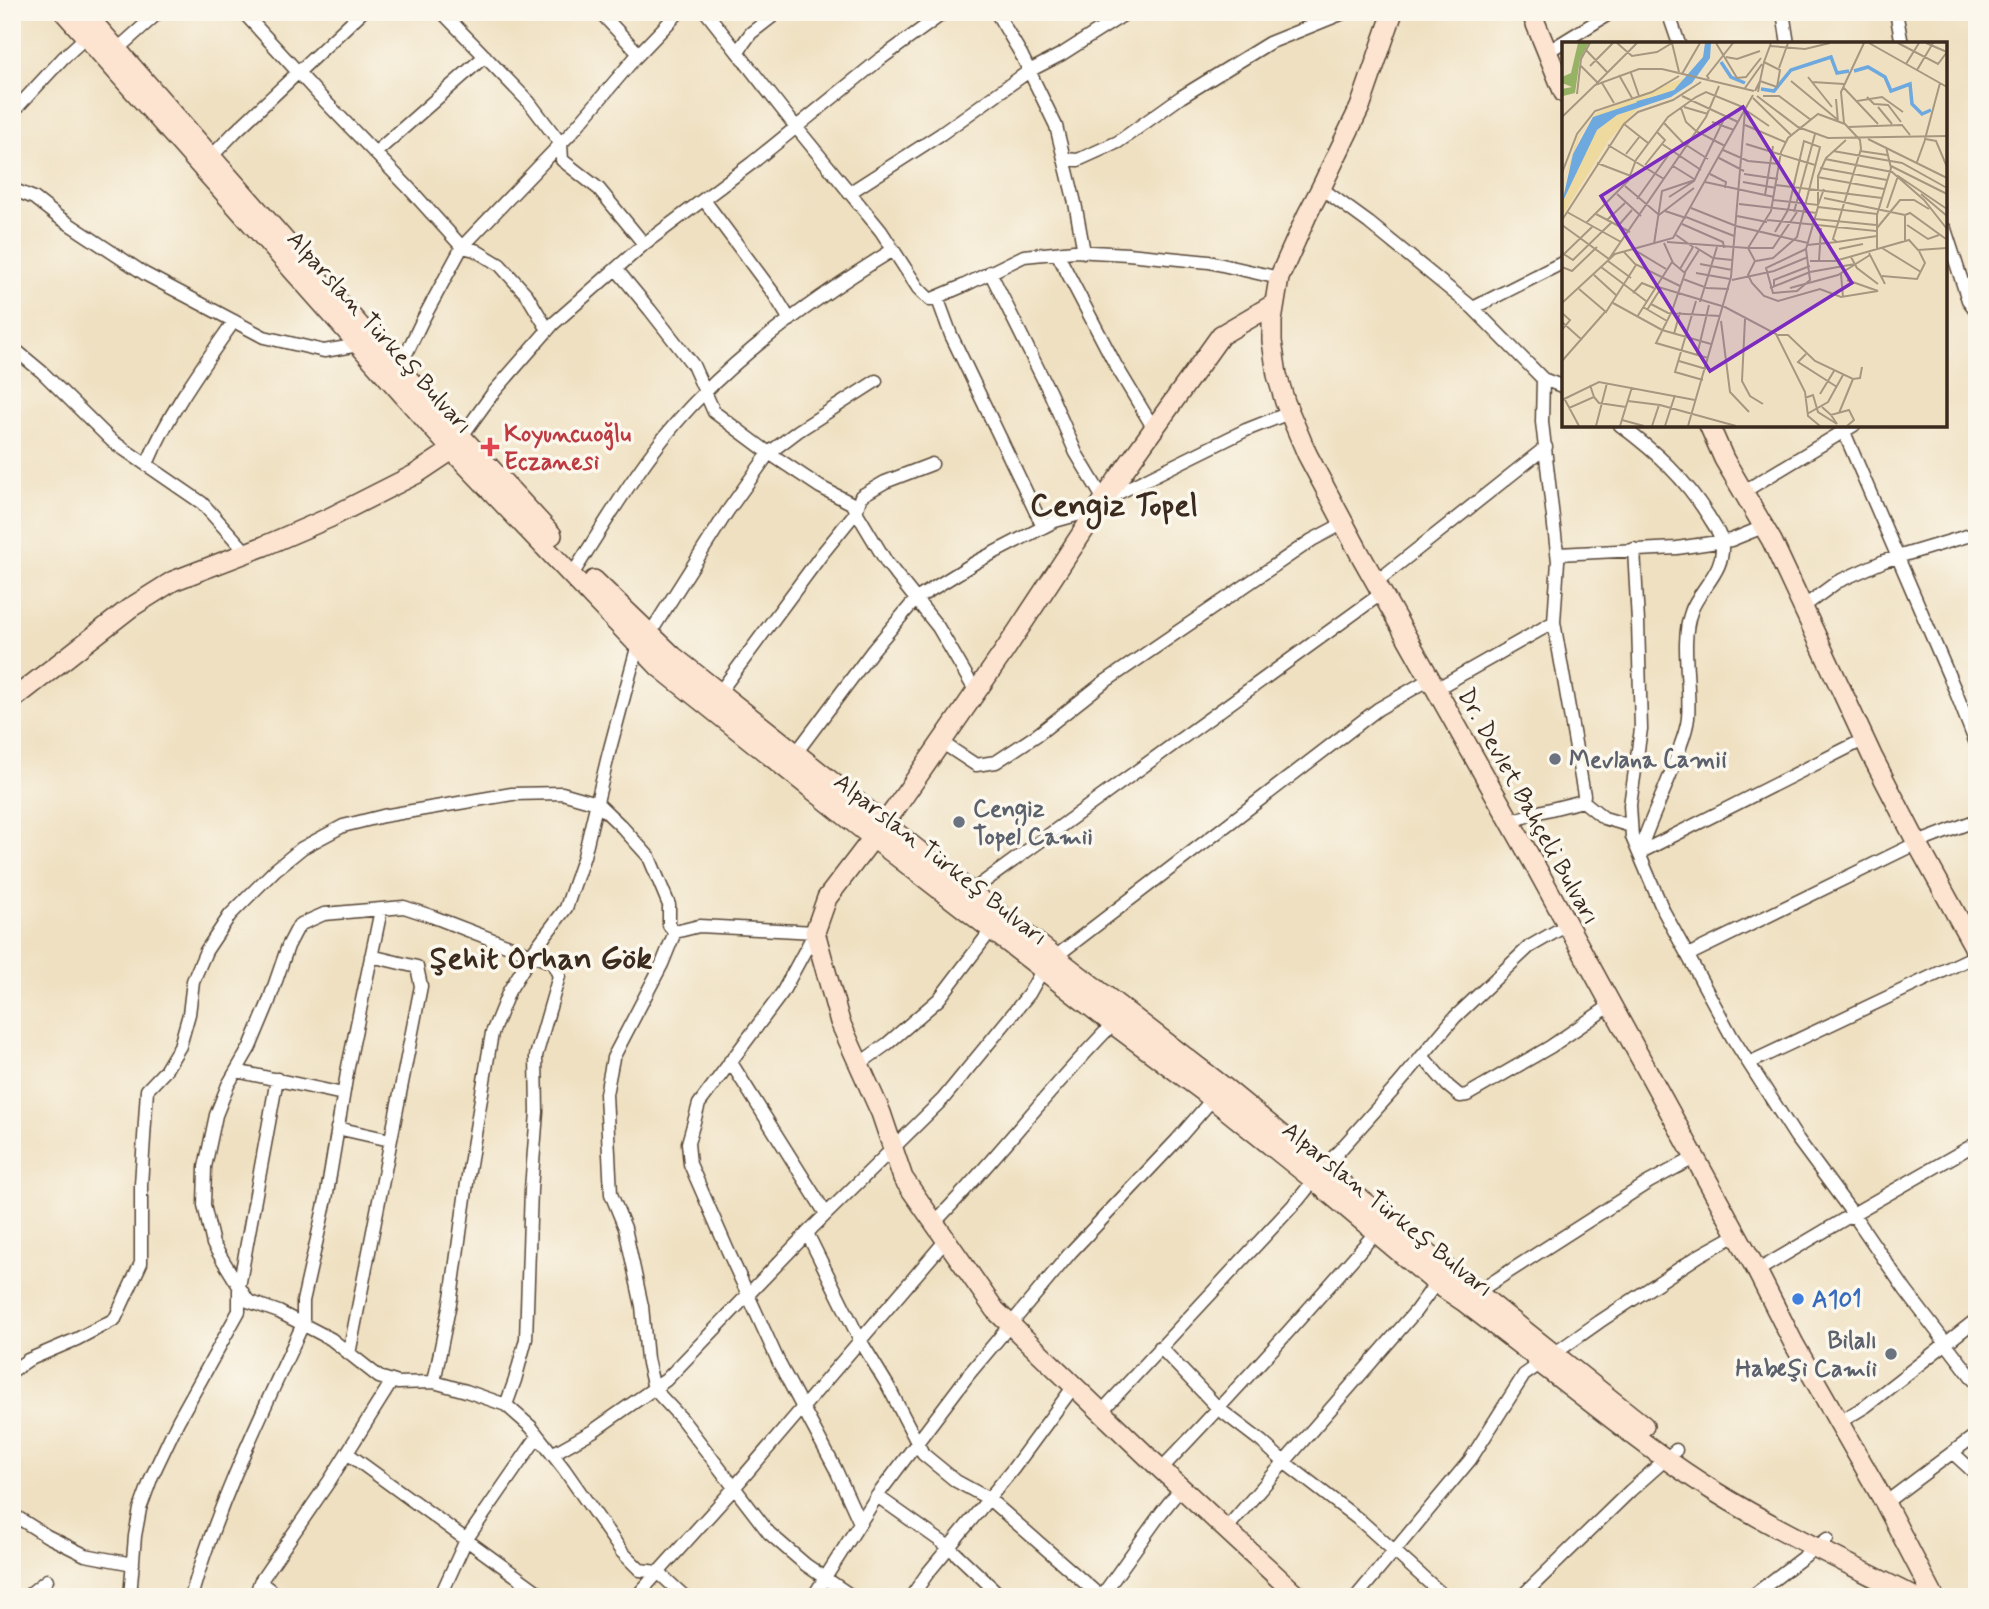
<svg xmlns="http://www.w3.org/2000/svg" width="1989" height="1609" font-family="Mynerve,sans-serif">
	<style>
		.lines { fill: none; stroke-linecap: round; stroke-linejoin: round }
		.street-casing { stroke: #564536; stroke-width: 15 }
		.secondary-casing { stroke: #564536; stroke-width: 22 }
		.street { stroke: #fff; stroke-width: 12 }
		.secondary { stroke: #fde4d1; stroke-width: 19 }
		.health-dot { fill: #e0444e; stroke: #fbf7ec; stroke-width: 2.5 }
		.worship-dot { fill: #6b7280; stroke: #fbf7ec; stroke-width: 2.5 }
		.shop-dot { fill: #3f7fe0; stroke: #fbf7ec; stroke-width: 2.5 }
		.labels { text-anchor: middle; stroke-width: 7; stroke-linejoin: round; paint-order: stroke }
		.street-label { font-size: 24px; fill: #3b2a1e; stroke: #fbf7ec }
		.health-label { font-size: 24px; font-weight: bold; fill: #be3a42; stroke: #fbf7ec; text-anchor: start }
		.worship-label { font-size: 24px; font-weight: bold; fill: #5b616d; stroke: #fbf7ec; text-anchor: start }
		.shop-label { font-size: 24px; font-weight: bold; fill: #366cbe; stroke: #fbf7ec; text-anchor: start }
		.district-label { font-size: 32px; font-weight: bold; fill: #3b2a1e; stroke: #fbf7ec }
		.inset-river { fill: none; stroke: #6da8de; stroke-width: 3.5 }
		.inset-road { fill: none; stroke: #a79780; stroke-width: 2 }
		.view { fill: #7b2cbf; fill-opacity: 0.15; stroke: #7b2cbf; stroke-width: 3.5 }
		.inset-edge { fill: none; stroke: #3b2a1e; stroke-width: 3.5 }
	</style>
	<rect width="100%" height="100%" fill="#fbf7ec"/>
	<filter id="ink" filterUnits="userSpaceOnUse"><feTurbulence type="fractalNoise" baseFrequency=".0143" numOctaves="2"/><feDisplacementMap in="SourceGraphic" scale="14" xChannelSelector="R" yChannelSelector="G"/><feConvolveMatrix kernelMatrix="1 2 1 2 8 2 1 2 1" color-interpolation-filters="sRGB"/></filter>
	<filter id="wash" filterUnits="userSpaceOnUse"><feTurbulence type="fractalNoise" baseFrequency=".00686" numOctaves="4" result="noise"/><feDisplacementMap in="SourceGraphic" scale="28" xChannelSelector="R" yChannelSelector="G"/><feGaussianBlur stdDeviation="1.57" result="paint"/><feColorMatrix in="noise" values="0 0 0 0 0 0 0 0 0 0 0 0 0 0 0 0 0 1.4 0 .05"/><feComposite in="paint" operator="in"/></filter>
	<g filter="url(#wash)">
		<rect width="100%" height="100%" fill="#efe0c1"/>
	</g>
	<g filter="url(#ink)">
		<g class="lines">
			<g class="street-casing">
				<path id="street" d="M243 12 318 94 407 186 462 247 475 250 500 265 527 295 548 330
					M442 12 529 102 561 144 562 160 599 189 644 244
					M600 12 639 54
					M706 12 796 127 881 231 918 288 930 300 963 286 1024 256 1074 251 1128 254 1209 262 1279 278
					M996 12 1021 54 1056 126 1075 203 1084 252
					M1668 12 1679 44
					M1783 12 1788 44
					M1896 12 1902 44
					M738 51 751 33 778 12
					M1547 52 1612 12
					M112 54 159 12
					M12 113 63 58 86 37
					M375 153 485 56
					M1064 159 1078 160 1118 142 1181 97 1269 43 1346 12
					M208 160 235 132 362 12
					M1321 188 1369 223 1473 308 1543 379 1564 387
					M12 189 34 198 57 216 145 274 264 337 324 351 359 345
					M849 193 941 134 1029 71 1062 54 1128 12
					M704 200 774 294 790 320
					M1945 229 1968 300 1977 312
					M1057 253 1115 364 1154 429
					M617 270 650 310 693 365 714 412 769 453 820 487 851 503 887 563 938 627 976 692
					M990 272 1050 393 1076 453 1104 500 1246 430 1289 413
					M937 297 951 335 1043 527
					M1473 308 1564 262
					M12 347 42 372 112 441 202 503 247 553
					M397 373 422 321 462 247 572 132 634 59 679 12
					M1543 379 1542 422 1558 561 1554 622 1584 795 1583 801
					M1620 425C1657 453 1684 477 1709 517 1713 524 1719 531 1721 540 1728 570 1698 589 1691 612 1680 642 1691 685 1688 718 1687 727 1684 736 1681 744 1670 782 1651 816 1639 853
					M1841 425 1955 690 1977 746
					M459 440 493 393 553 324 644 244 752 163 879 60 945 12
					M147 464C169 412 202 367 234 321
					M1743 492 1854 425
					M1634 549 1638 622 1641 729 1630 805 1632 837 1663 910 1732 1037 1796 1137 1853 1214 1906 1291 1977 1384
					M1558 554 1677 548 1731 540 1763 527
					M572 575C610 515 649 448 699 398 756 340 824 292 893 250
					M1376 582 1546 447
					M1803 607 1837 582 1884 561 1977 533
					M649 635 727 512 769 453 798 431 876 381
					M1436 689 1554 622
					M719 693 822 554 856 512 861 496 885 482 932 464
					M941 742 976 765 996 762 1037 735 1103 683 1312 540 1344 523
					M796 753 873 650 916 599 976 562 1055 521 1098 509
					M1510 822 1535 813 1583 801 1604 818 1631 826
					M1639 853 1865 739
					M966 895 1382 593
					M675 932 662 964 613 1058 606 1094 611 1194 625 1228 642 1306 647 1359 654 1389 681 1418 769 1533 806 1565 853 1597
					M1688 955 1917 843 1977 820
					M1422 1056 1448 1086 1460 1096 1467 1095 1550 1047 1611 1005
					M730 1061 826 1214
					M1749 1063 1977 955
					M859 1064 887 1044 939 999 992 929
					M236 1071 343 1094
					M337 1128 390 1140
					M934 1223C998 1158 1053 1083 1118 1019
					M807 1233 860 1340 888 1386 923 1454 956 1481 989 1499 1101 1597
					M1757 1271 1853 1214 1977 1143
					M1471 1296 1649 1182 1694 1158
					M1160 1347 1219 1409 1262 1442 1284 1462 1362 1522 1445 1597
					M349 1354 421 986 417 967 371 956
					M12 1371 28 1360 77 1339 115 1319 141 1263V1185L147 1090 165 1071 180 1046 189 1014 193 981 206 951 230 915 275 870 302 848 343 826 383 816 512 794 562 793 597 803 622 827 649 857 669 905V925L675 932 699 926 815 932 782 993 699 1104 688 1143 690 1164 728 1251 780 1365 835 1468 860 1523
					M434 1382 451 1298 468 1176 492 1033 509 991 535 949 566 908 584 856 608 756 638 644
					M506 1405 515 1380 526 1339 531 1189 537 1112 536 1056 559 976 553 963 431 916 404 907 324 914 299 925 288 946 268 1004 250 1047 228 1085 216 1115 205 1167 204 1205 213 1244 248 1301 279 1312 331 1339 379 1377 398 1383 434 1382 466 1391 506 1405 531 1427 564 1469 622 1552 640 1570 658 1572 685 1597
					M1101 1412 1298 1200 1323 1169 1397 1086 1455 1017 1529 947 1567 925
					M1838 1423 1866 1406 1977 1319
					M347 1453 545 1597
					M1953 1453 1977 1475
					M552 1454 593 1431 666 1380 812 1228 943 1099 1029 994 1043 969 1055 957 1378 709 1430 679
					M1161 1469C1235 1392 1306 1313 1376 1232
					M877 1496 949 1547 1002 1597
					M1885 1503 1977 1434
					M12 1514 47 1536 85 1555 133 1564
					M1226 1529 1415 1312 1436 1283
					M260 1582 279 1597
					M1616 1596V1597
					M26 1597 47 1580
					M130 1597 135 1536 140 1509 152 1476 178 1421 239 1311V1287L277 1079
					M191 1597C218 1503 262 1413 303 1324V1301L326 1199 348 1067 381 910
					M255 1597 260 1582 330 1480 392 1381
					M440 1597 466 1540 538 1436
					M636 1597 727 1496 946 1240
					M813 1597 877 1496 969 1374 1071 1252 1177 1140 1216 1095
					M911 1597 927 1574 1013 1469 1074 1386
					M1101 1597 1161 1513 1181 1488
					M1356 1597 1470 1460 1524 1375 1599 1322 1700 1255 1736 1235
					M1521 1597 1630 1491 1676 1450
					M1751 1597 1827 1539"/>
			</g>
			<g class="secondary-casing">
				<path id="secondary" d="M64 12 452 450 659 667 863 830 1113 1024 1204 1092 1315 1181 1436 1283 1463 1301 1532 1354 1541 1364C1599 1408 1655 1455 1717 1493 1780 1532 1848 1563 1914 1597
					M84 12 367 334 552 535
					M1393 12 1360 107 1321 188 1307 215 1279 278 1272 321V341L1277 375 1285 402 1307 454 1360 554 1538 871 1757 1271 1794 1344 1885 1503 1934 1597
					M1531 12 1564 93
					M1274 304 1221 335 1117 480 1005 650 895 809 827 898 815 932 840 1022 881 1113 903 1178 995 1310 1149 1458 1299 1597
					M1709 425 1724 459 1772 541 1872 756 1917 843 1973 945 1977 956
					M594 580 673 656 971 892 1224 1087 1386 1220 1644 1426
					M12 700 130 608 173 581 264 546 329 518 416 474 452 450"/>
			</g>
			<use href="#street" class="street"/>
			<use href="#secondary" class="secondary"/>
		</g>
	</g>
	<path class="health-dot" d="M486.5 436.5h7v7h7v7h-7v7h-7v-7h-7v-7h7z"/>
	<g class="worship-dot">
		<circle cx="1555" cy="759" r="7"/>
		<circle cx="959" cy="822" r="7"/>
		<circle cx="1891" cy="1354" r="7"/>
	</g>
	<circle class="shop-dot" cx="1798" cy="1299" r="7"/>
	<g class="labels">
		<g class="street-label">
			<text transform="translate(380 332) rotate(48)" y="8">Alparslan Türkeş Bulvarı</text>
			<text transform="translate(1529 806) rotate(61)" y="8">Dr. Devlet Bahçeli Bulvarı</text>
			<text transform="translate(941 859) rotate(38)" y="8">Alparslan Türkeş Bulvarı</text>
			<text transform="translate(1388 1209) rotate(39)" y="8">Alparslan Türkeş Bulvarı</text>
		</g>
		<g class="health-label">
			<text x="504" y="441">Koyuncuoğlu<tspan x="504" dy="28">Eczanesi</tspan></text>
		</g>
		<g class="worship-label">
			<text x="1569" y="767">Mevlana Camii</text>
			<text x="973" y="816">Cengiz<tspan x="973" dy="28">Topel Camii</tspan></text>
			<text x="1877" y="1348" text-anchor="end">Bilalı<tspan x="1877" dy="28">Habeşi Camii</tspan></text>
		</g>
		<g class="shop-label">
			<text x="1812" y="1307">A101</text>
		</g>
		<g class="district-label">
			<text x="1114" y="515">Cengiz Topel</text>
			<text x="541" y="968">Şehit Orhan Gök</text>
		</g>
	</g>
	<g transform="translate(1562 42)">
		<rect width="385" height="385" fill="#efe0c1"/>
		<path d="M16 1H27L18 17 13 51 1 54 0 47 10 45 0 41V35L9 31Z" fill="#95b265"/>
		<path d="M119 37 123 38 115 45 100 54 31 75 18 94 0 147 15 96 34 71ZM77 65 47 98 0 174 2 154 30 93 51 75Z" fill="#eeda9e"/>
		<path d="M143 1H149L148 16 130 41 109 55 55 73 35 88 0 161 11 112 31 75 112 48 141 15Z" fill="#6da8de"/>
		<path class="inset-river" d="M159 20 169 35 183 41M292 29 306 25 323 35 329 49 348 42 350 62 360 72 369 68M199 47 212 49 229 28 269 15 275 31 287 29M75 61 101 54"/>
		<path class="inset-road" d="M55 1 70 14 95 10 110 1M110 1 117 30M154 1 175 36 184 35 199 16M302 1 279 50 282 81 298 98 299 107 271 197 275 200 315 194M307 1 385 45M336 1 376 22 385 10M364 1 385 10M208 4 243 7 268 1M23 7 45 30M164 15 175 17 198 9M202 20 218 28 215 45 198 39 202 20 209 1M344 22 357 1M19 24 35 40M28 24 51 1M217 26 226 1M355 28 371 1M69 31 77 54M120 32 138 1M57 33 70 56M246 35 270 65M147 37 145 34 171 1M229 39 276 78M250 40 282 42M40 41 52 61M378 41 363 97 374 99 385 125M34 42 75 1M281 45 316 82M183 46 200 22M193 49 198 39 196 50M15 52 19 17 28 1M120 54 176 80M195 54 236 85 266 96 385 94M201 54H217L249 78M305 55 312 62 326 63 339 80M191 56 229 93M274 57 276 80M295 59 320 55 341 70M122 65 146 72M316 65 330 82M119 66 124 80 134 89 163 104M185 69 207 84M0 75 33 43 77 27H100L192 49M150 80 172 88M102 81 121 101 146 117M62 82 86 101M183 83 223 100M286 85 340 83 348 93M306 97 385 136M100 102 139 128M184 102 253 123M46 103 102 137M161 108 186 119 218 122M271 109 340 121 385 146M298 109 325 113M64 112 78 94M157 116 182 129M263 117 330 130 362 158 385 187M355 120 363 98M35 121 69 134M83 123 103 98 95 90M111 124 132 137M329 124 385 152M258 126 325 138M0 131 15 92 33 69 90 50 117 34M148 132 164 140 163 146M182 132 216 137M255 135 322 147M143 140 212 155M181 140 214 146M214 143 320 156M63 144 96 172M55 152 79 174M359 152 385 174M203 153 211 104M107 155 132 139 163 75M262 156 343 173M75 157 110 108M211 158 256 163 262 147M177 162 255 171M256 165 315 172M129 166 174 184 246 201M325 166 336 134 385 167M103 169 124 176M5 170 59 200M232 170 253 92M235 170 211 206H186L193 219 186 233 190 241 202 254 216 259 258 247 279 255 316 249 285 238M34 172 68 190M97 173 132 146M175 174 205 180M124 175 172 194M253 177 314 183M0 178 62 82 76 70 111 58 139 40M45 178 63 161M205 178 314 189M24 181 66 139 74 118 106 75 134 55 144 50 183 66M120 182 161 200 162 206M0 183 47 217 144 75 157 44M345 183 366 197 377 193M56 184 70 168M315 186 338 158H352L367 167M114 193 131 205 118 227M343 199V173L348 171 384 197M105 200 186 206 209 169 219 110 226 96 256 72 283 82M102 201 111 221 123 231 110 269M92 202 100 149 133 138M245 203 275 200M133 205 151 216 170 218M320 206 359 230M71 207 104 227M244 207 204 226 211 251 235 249 248 238 244 207 256 165V134L264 116 284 98M277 207 301 202M315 207V173L329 126 324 105M62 210 73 222 118 244M0 211 11 218 49 181M307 211 323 242M1 213 31 184M289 215 295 226 316 242M46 219 69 236M194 219 211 216 235 195 258 105 242 99 226 168 213 190M248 219H273L347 198 356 208 385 206M257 219 259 186M138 222 170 228M0 225 10 229 35 205M39 225 84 259M123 230 137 208M134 231 168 237M279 232 281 255M32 233 55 254M320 234 355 237 363 221 357 209M121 237 145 246 167 247M170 238 212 229 246 215M93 244 163 265 214 292 243 350 246 374 258 384M212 244V238L248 224M208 246 248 230 293 222M228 246 276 233 308 213M17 247 44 270 74 223M71 251 80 241 92 246M134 259 113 330 141 338M138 260 155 205M0 261 53 212 111 196 191 53M51 261 100 288 149 302M89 262 106 271 158 274M81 265 105 279M85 268 99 246M110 269 94 301 146 316M0 271 8 278 0 288M75 275 110 220M183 277 180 339 188 354 201 362M159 279 168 350 187 370M0 280 20 298M112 292 118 270M215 293H226L253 319 291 337 298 336 300 325M244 312 236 320 275 345M135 313 147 263M0 319 43 270M117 319 144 327M258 352 272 329M32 355 37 361 64 365M2 356 17 384M243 356 251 353 256 370 275 382 269 373M0 358 37 340 133 358M66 359 98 363 174 384M260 365 269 373 287 368 292 378 285 384M7 366 32 355 28 343M277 371 291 337M245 372 266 360 281 333M60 378 82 384M34 384 45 341M58 384 70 345M90 384 97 363M103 384 113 353M126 384 169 235 183 69"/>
		<path class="view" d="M181 65 290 241 148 329 39 154Z"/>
		<rect width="385" height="385" class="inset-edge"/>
	</g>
	<rect width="1989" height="1609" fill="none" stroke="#fbf7ec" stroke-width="42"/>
</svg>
